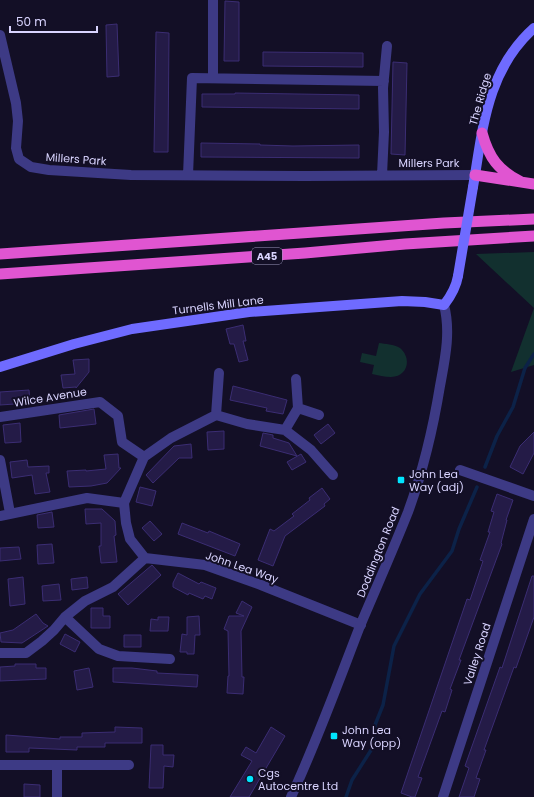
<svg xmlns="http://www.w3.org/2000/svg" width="534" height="797" font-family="Poppins,sans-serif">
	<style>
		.green { fill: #12302f }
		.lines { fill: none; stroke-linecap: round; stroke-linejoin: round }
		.stream { stroke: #0c2248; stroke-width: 3.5 }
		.building { fill: #241b47; stroke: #3b2d73 }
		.minor { stroke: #3d3a85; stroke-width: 10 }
		.tertiary { stroke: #3d3a85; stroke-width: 10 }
		.secondary { stroke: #6f6bff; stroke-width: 10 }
		.trunk { stroke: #e055d1; stroke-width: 11 }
		.secondary-bridge { stroke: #6f6bff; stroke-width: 10 }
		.poi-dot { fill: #00e5ff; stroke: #130f26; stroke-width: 1.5 }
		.labels { text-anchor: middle; stroke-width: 4; stroke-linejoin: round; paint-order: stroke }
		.shield { fill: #130f26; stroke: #9e99be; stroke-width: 1 }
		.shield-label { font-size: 10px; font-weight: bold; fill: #d9d4ff }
		.street-label { font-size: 11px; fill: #d9d4ff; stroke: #130f26 }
		.poi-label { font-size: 11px; fill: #d9d4ff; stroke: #130f26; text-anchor: start }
	</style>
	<rect width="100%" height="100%" fill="#130f26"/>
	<path class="green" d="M534 252V365L511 372 534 308 476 254Z
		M379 343C385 344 394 344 400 348 412 358 408 377 391 377 385 377 378 375 372 374L374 365 360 362 362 353 376 356Z"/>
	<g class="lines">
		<path class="stream" d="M485 467 497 436 513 407 525 368 534 354
			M346 797 352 780 373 747 375 725 383 705 394 646 420 594 452 551 459 529 477 487"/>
	</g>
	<path class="building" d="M225 1 239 2V61H224Z
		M117 24 119 76 107 77 106 25Z
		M156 32 169 33 168 152H154Z
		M263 52 363 53V67L263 66Z
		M393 62 407 63 405 155 391 154Z
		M235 93 359 95V109L202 107V94H235Z
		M201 143 260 144V145L293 146 359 145V158L201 157Z
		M243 325 246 341H243L248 360 239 362 234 344H230L226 329Z
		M89 359V372L76 388V387L63 388 61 375 75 374 73 360Z
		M233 386 287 400 283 414 266 411 267 408 230 400Z
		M29 390 30 403 0 405V392Z
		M94 409 96 424 60 428 59 415Z
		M20 423 21 442 5 443 3 425Z
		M328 424 335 433 321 444 314 435Z
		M224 431V449L208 450 207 432Z
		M534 432V453L523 474 510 467 520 446Z
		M263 433 273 435V438L289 443 297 456 260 446Z
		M191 444 192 458H179L153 483 146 475 174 446Z
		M118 454 119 468H121L107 483 91 486 69 487 67 471 86 470V471L106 469 104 455Z
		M301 454 306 462 292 470 287 462Z
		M27 460 28 467 49 466V473H46L50 492 35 494 32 475 12 478 10 462Z
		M140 487 156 491 152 506 136 502Z
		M322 488 330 499 324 504 325 506 285 536 273 566 258 560 270 529 274 531 294 516 292 514 310 500 309 498Z
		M497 494 513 500 506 520H507L501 543 502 544 459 660H461L450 689 452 690 445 712 442 711 425 758 418 777 422 778 415 797H412L401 793 467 599 470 600 483 561 480 560 490 532H488L494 512 491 511Z
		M85 509H102L115 521 116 535 114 536 117 562 101 563 99 546H101V523L86 524Z
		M52 512 54 527 38 528 37 515Z
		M150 521 162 534 154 541 142 528Z
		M182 523 208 533 209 531 240 544 235 556 178 534Z
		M52 544 54 563 38 564 37 545Z
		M19 547 21 559 0 561V548Z
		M152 565 161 575 128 605 118 594Z
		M178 573 199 584 201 582 216 588 212 599 205 596 203 599 189 593 188 595 173 587V583Z
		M532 576H534V617L516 668 514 667 484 750H486L476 778 480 779 474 797H459L469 768 465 766 500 667 502 668Z
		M23 577 25 604 10 606 8 579Z
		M87 577 88 588 72 590 71 579Z
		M59 584 61 600 43 601 42 586Z
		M242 601 252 607 241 631 242 677H244L243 694 227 693 228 676H229L228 631 224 629 229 616H244L236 613Z
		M91 608H103V616H110V628H91Z
		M36 614 43 623 48 626 22 643 1 642 0 633 13 630Z
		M199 616 200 635H195L194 654H187V652H180L182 634 187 635V617Z
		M158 617H169L168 631H150L151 619 158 620Z
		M65 634 80 642 75 652 60 644Z
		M124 635H141V647H124Z
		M15 664H36V668H46V679L0 681V667L15 666Z
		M89 668 93 687 77 690 74 671Z
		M113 668H132L157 671V673L198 675 197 687 113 682Z
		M115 727 142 728V743H105V747H77V750L29 748V752H6V735L60 739V737H82V733L115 732Z
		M271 727 285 736 249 797H230L252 761 241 755 246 747 256 753Z
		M151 745H163V755H174L173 767 164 766 163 788H149Z
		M24 784 40 785V797H24Z"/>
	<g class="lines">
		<path class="minor" d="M213 0V78
			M0 35 16 103 18 121 16 148 19 159 31 167 49 170 131 175 305 176 475 175
			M188 175 192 78 384 81
			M382 175 384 132 383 88 387 46
			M298 408 319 415
			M216 415 219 373
			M0 417 100 402 118 416 122 442 144 457
			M285 430 298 408 296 379
			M0 460 10 513
			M460 470 534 496
			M0 516 87 498 124 503
			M145 558 130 539 126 523 124 503 144 457 171 438 216 415 247 424 285 430 311 450 333 475
			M65 617 99 649 118 656 170 659
			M0 653H26L42 641 54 630 65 617 85 601 113 587 145 558 205 565 261 585 361 625
			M0 765H129
			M57 766V797
			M443 797 534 519"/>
		<path class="tertiary" d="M291 797C317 741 338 683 360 626 376 588 393 550 408 512 423 471 433 429 440 386 445 359 451 332 444 305"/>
		<path class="secondary" d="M473 187C483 129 486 71 534 28
			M0 367 74 344 132 329 249 312 402 301 425 302 444 305C451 296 456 288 458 276"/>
		<path class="trunk" d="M482 133C489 158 498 170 521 182
			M475 175 534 184
			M0 254 444 223 534 219
			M0 274 305 253 405 244 534 236"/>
		<path class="secondary-bridge" d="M458 276 473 187"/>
	</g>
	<g class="poi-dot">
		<rect x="397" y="476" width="8" height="8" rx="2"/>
		<rect x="330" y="732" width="8" height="8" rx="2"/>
		<circle cx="250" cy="779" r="4"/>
	</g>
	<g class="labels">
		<rect class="shield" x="252" y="248" width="30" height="16" rx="3"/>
		<g class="shield-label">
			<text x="267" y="260">A45</text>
		</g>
		<g class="street-label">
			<text transform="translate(480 99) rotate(-74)" y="4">The Ridge</text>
			<text transform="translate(76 159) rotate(4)" y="4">Millers Park</text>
			<text x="429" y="167">Millers Park</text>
			<text transform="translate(218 305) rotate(-7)" y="4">Turnells Mill Lane</text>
			<text transform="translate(50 397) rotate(-9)" y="4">Wilce Avenue</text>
			<text transform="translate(378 552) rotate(-68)" y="4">Doddington Road</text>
			<text transform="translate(242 567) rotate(19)" y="4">John Lea Way</text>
			<text transform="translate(477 654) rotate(-72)" y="4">Valley Road</text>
		</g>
		<g class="poi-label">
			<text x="409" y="478">John Lea<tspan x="409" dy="13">Way (adj)</tspan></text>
			<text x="342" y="734">John Lea<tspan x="342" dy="13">Way (opp)</tspan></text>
			<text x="258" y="777">Cgs<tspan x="258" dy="13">Autocentre Ltd</tspan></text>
		</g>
	</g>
	<path d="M10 26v6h87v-6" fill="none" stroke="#d9d4ff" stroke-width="2"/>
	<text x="16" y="26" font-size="12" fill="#d9d4ff" stroke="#130f26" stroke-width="3" paint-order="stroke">50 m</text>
</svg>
